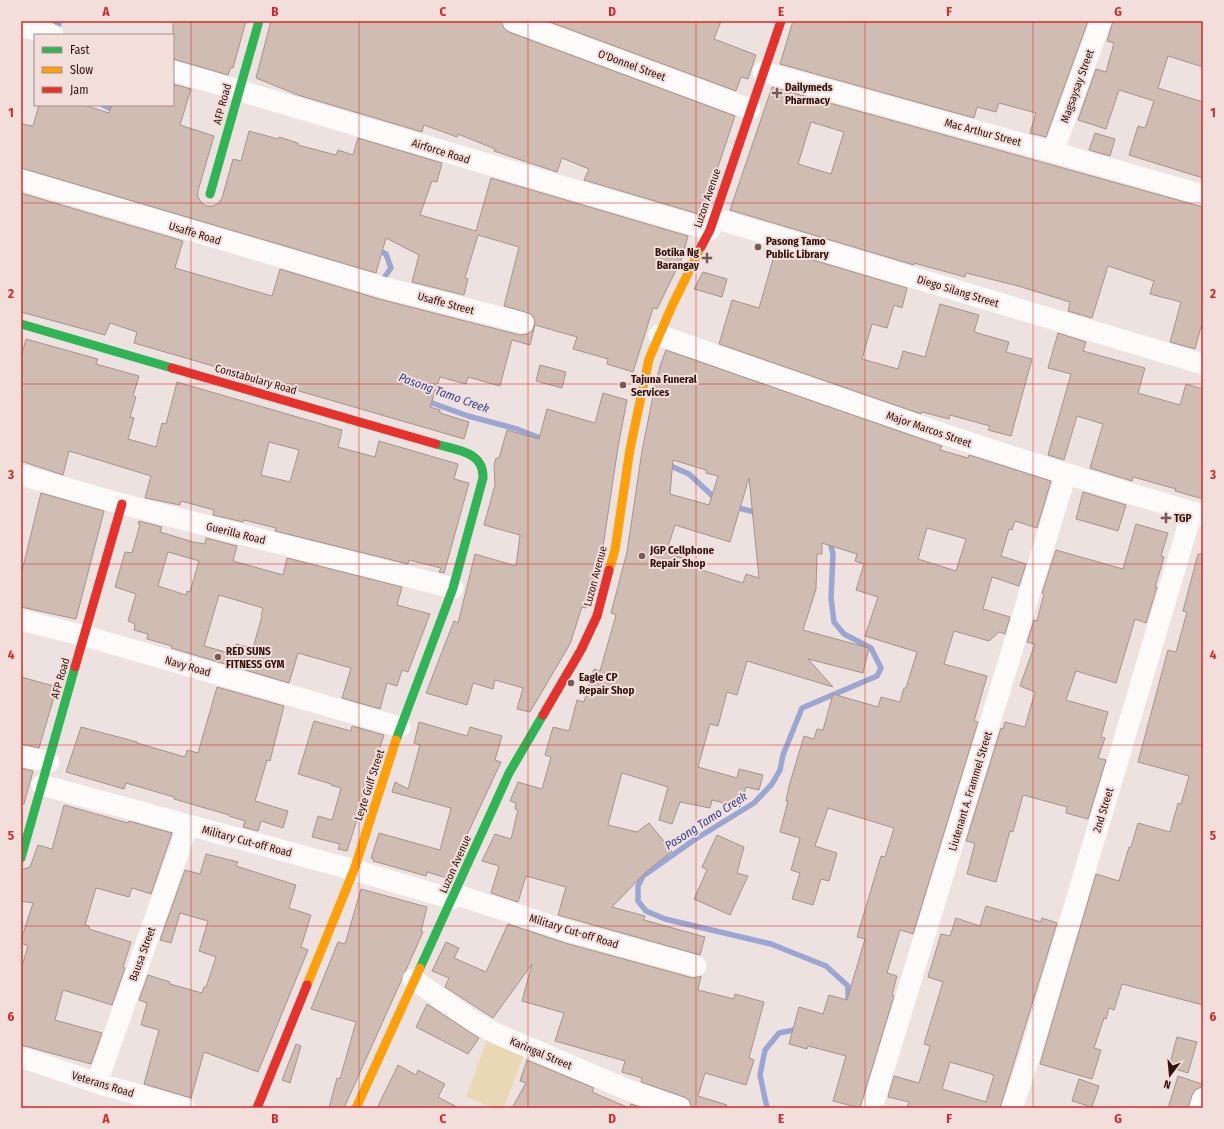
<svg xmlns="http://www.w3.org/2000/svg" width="1224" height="1129" font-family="'Fira Sans Condensed',sans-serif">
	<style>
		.pitch { fill: #e9d8b4 }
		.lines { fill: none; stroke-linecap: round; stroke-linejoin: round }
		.stream { stroke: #9ba6d3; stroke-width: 5.5 }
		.building { fill: #cfbdb4; stroke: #a69389; fill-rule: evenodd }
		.street { stroke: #fcfbfa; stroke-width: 21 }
		.fast { stroke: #30b455; stroke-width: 9 }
		.slow { stroke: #ff9f0a; stroke-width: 9 }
		.jam { stroke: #e5322d; stroke-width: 9 }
		.grid { fill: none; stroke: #d62828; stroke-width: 1; stroke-opacity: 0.55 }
		.poi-dot { fill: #745b57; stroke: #f2dfdb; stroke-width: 1.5 }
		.labels { text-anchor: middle; stroke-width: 4; stroke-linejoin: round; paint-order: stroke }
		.street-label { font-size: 11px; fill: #33120d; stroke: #f2dfdb }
		.poi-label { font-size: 11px; font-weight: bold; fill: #33120d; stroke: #f2dfdb; text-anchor: start }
		.water-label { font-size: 12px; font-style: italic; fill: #324493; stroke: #f2dfdb }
		.neatline { fill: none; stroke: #d62828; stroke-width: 1.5 }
		.grid-label { font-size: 13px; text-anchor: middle; font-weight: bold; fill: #d62828 }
	</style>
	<rect width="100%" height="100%" fill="#ede2e0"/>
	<path class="pitch" d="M488 1038 525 1052 504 1108H494L466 1097Z"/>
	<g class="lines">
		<path class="stream" d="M55 21 59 24
			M103 105 117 112
			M376 249 386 254 391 268 381 282
			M424 400 468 416 517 429 545 440
			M666 464 689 474 717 500
			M734 507 759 513
			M829 538 833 554 831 598 834 622 844 634 871 648 881 668 877 676 802 708 783 755 780 770 772 784 754 803 694 840 643 876 638 886V901L646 911 665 919 771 944 826 966 848 986V1004
			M767 1108 760 1075 765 1050 779 1033 799 1029"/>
	</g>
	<path class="building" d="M173 21H246L233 68 231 67 228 75 173 59Z
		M271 21H501L504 28 509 32 735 116 702 215 584 180 589 169 562 158 557 172 494 151 495 149 458 134 457 137 424 125 422 132 298 95 256 78Z
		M547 21H721L714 39 756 55 748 79 741 77 736 91Z
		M793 21H1088L1046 137 1030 133 1036 113 999 103 996 112 977 107 974 118 780 64Z
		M1113 21H1203V67L1168 56 1158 88 1203 102V178L1129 155 1138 126 1145 128 1154 101 1119 90 1106 129 1078 120 1096 69 1106 72 1114 43 1107 41Z
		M173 84 191 89 180 125 214 136 198 191V197L201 202 206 206H213L219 203 222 198 233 159 241 161 249 131 278 139 279 137 298 143V145L336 155 338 150 353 155 358 138 442 163 437 182 432 181 420 215 476 231 491 178 688 236 682 258 657 309 653 308 633 372 607 364 608 359 573 349 577 337 535 325 530 345 512 340 500 386 468 377 466 384 440 377 430 407 440 410V413L469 422 464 439 134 343 137 332 110 323 105 335 21 312V193L183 241 175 268 272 296 280 269 379 299 520 335 527 334 532 331 534 326 535 320 531 314 504 306 519 247 478 235 465 278 468 279 464 295 412 282 419 255 386 238 376 273 21 168V124L33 126 39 105H84L109 113 112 105H173Z
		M772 87 1203 207V319L1195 349 1170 342 1181 302 1150 294 1154 281 1108 266 1092 318 1068 311 1070 302 1018 286 966 273 965 277 914 263V265L730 210ZM811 122 844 132 831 174 798 164Z
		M1095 133 1115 139 1110 156 1089 150Z
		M776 249 907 288 902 308 894 305 887 328 872 324 862 359 898 369 903 351 925 357 940 304 979 315 974 332 1009 342 1006 352 1032 359 1011 436 988 430 990 426 950 415 949 419 922 412 921 414 719 344 732 300 759 308Z
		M703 272 727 279 722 297 694 289Z
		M1058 333 1086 342 1083 351 1145 368 1138 393 1180 405 1186 384 1203 389V499L1175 491 1176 489 1133 477 1132 481 1090 468 1103 424 1077 416 1064 460 1048 455 1071 374 1048 368Z
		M26 339 98 359 96 364 139 376 133 396 136 397 130 417 134 418 128 439 156 447 162 423 166 424 177 382 342 430 338 447 375 457 379 441 458 464 454 479 469 483 444 573 439 572 441 568 409 560 408 564 275 531 276 528 244 520 243 522 213 515 214 510 181 501 180 505 145 498 151 476 69 451 63 475 21 461V357ZM269 442 299 450 290 482 261 475Z
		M666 350 942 446 940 450 968 458 969 455 1051 481 1037 528 1015 521 1012 530 1009 529 1001 556 1026 564 1019 586 992 577 983 609 1010 617 1005 634 999 632 989 641 954 631 944 664 987 676 974 721 978 722 913 934 900 930 887 973 897 976 892 995 894 996 860 1108 833 1101 846 1056 808 1046 807 1049 789 1044 799 1007 823 1014 829 995 847 1000 865 939 857 937 881 856 885 857 894 828 828 808 815 846 837 853 829 881 821 879 813 905 792 899 800 873 791 870 800 838 780 832 788 801H786L789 786 804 736 814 739 817 729 823 730 833 694 878 707 881 697 900 702 904 688H906L917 652 865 636 878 597 856 590 864 564 855 561 857 554 822 543V554H817L816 589 803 630 869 648 863 673 808 659 833 687 747 661 737 695 727 692 718 726 710 724 698 767 737 778 739 769 763 775 759 790 746 787 740 807 712 800 710 808 680 802 672 824 659 820 668 787 622 773 608 825 637 832 649 823 672 851 645 873 612 907 645 916 644 920 705 937 700 955 558 915 566 887 526 876 518 902 491 893 499 866 482 861 495 834 511 839 518 810 515 809 516 803 510 801 518 782 542 789 551 757 545 755 553 727 569 731 577 700 584 702 594 669 600 671 616 615 611 613 627 552 642 451 655 386 661 363ZM673 460 706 470V473L718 476 709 505 670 494ZM749 478 759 578 746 574 743 583 686 565 687 559 666 553 675 525 730 542ZM927 528 966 539 956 571 918 559Z
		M540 365 566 372 562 388 536 381Z
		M603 393 627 400 618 447 603 547 586 608 582 607 570 644 530 712 517 709 523 688 495 680 493 689 473 683 467 705 426 693 454 621 458 623 475 554 516 566 520 535 484 525 495 485 494 465 496 458H499L507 430 539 439 547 409 595 423Z
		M1083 492 1126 505 1118 531 1076 519Z
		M41 493 104 511 76 619 21 607V575Z
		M139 521 162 527 160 532 193 542 205 544 206 538 237 546 233 561 283 575 287 558 402 587 397 605 430 614 408 672 402 670 397 686 387 683 380 709 342 698 351 668 298 653 289 683 171 648 172 646 147 639 148 634 134 630 135 624 128 621 136 594 115 587 125 552 132 553 140 524H138ZM168 552 199 561 190 592 187 591 186 595 158 586ZM219 595 263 608 261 615 262 616 253 648 236 644 233 654 204 646Z
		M1136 524 1168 533 1161 556 1164 557 1155 587H1157L1146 623 1135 619 1116 683 1076 671 1066 700 1108 712 1101 737 1105 738 1098 758 1106 760 1088 819 1066 813 1067 807 1023 795 1013 832 1010 831 996 882 967 874 975 843 966 841 1001 728 1003 729 1005 722 1025 727 1035 692 1020 686 1035 644 1027 642 1034 620 1037 621 1044 594 1042 593 1056 550 1123 569Z
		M1198 554H1203V1005L1122 984 1114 1010 1109 1008 1106 1019 1104 1018 1094 1048 1101 1050 1092 1079 1040 1064 1096 874 1119 881 1129 847H1131L1138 823 1170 832 1178 803 1181 804 1189 776 1138 762 1168 650 1176 652 1187 612 1183 611Z
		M21 677 57 687 39 748 21 744Z
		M217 687 284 706 270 761 267 760 255 801 288 811 283 828 261 821 258 831 243 827 245 821 229 816V815L174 799V797L126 783 124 789 66 772 81 727 137 742V743L185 757 187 750 198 753Z
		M314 721 351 731 352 726 384 735 347 851 338 849 340 844 312 837 318 816 332 820 341 788 331 785V784L298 774Z
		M419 722 467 736 470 727 502 736 495 760 501 762 447 878 427 872 426 876 373 861 374 859 371 858 379 833 440 850 451 808 392 792 395 782 408 789 420 745 414 743Z
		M21 768 33 771 24 804 21 803Z
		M64 805 128 823 129 821 172 833 151 894 132 888 129 897 96 888 85 925 89 926V929L131 942 123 967 125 968 112 1005 63 990 55 1020 102 1033 91 1064 21 1045V969L28 946 21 943V940L33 903 21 901V870L30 867 38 845 52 849Z
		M717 835 744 847 737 873 748 876 730 915 694 899 707 870 702 867Z
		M206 854 238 862 236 866 296 885 289 908 311 915 301 947 308 950 258 1072 204 1052 191 1098 144 1084 159 1030 141 1025 147 1003 139 1000 148 975 170 982V984L202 993 204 987H206L216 957 199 951 208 921 180 913 171 943 160 940 185 870 200 874Z
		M361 889 427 907 421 931 423 932 344 1108H329L337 1078 340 1079 356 1022 311 1009 338 942 345 944Z
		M986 906 1041 922 1042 918 1057 923 1000 1108H907L909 1102 888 1097 894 1076 919 1083 930 1046 924 1044 943 982 928 977 941 934 950 936 956 918 980 926ZM950 1062 994 1075 986 1102 942 1089Z
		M508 924 565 943 693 978 701 976 698 990 734 999 735 994 764 1002 749 1058 754 1060 746 1085 705 1073 698 1096 727 1105 726 1108H692L689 1100 684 1097 641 1082 642 1078 622 1072 625 1061 555 1041 564 1013 522 1001 532 964 493 1018 445 987 449 978 432 971 446 942 459 948 454 958 486 972Z
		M427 1004 479 1038 468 1054 416 1027Z
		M1177 1037 1197 1042 1188 1073 1169 1067Z
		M296 1044 301 1046 290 1083 282 1080Z
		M527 1060 594 1088 592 1092 629 1108 631 1104 643 1108H512L526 1083 520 1081Z
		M398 1065 416 1075 418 1070 445 1084 438 1097 459 1108H377Z
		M1178 1076 1202 1084 1201 1087 1195 1090 1192 1095 1188 1108H1168Z
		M1079 1079 1099 1086 1092 1107 1072 1101Z"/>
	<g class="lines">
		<path class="street" d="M513 21 750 109
			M21 26 53 35
			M173 71 710 230
			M763 72 1053 152 1203 195
			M1053 152 1101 21
			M21 180 382 287 523 323
			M714 218 1203 364
			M659 335C839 399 1019 462 1203 515
			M21 475 122 504 453 588
			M21 620 85 636 400 727
			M21 756 49 762
			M42 785 354 870 452 899
			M454 894 568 931 696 966
			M413 979 473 1021 495 1033 628 1090 680 1108
			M21 1057 97 1083 185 1108
			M97 1083 188 825
			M872 1108 1066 474
			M1012 1108 1030 1055 1192 512
			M1200 1108 1203 1099"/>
		<path class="fast" d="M210 194 259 21
			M21 324 172 368
			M396 740 453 588 483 478C484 451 456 450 436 444
			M21 858 75 667
			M420 968 509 773 543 715"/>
		<path class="slow" d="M609 570 615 550 630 449 649 359 672 306 701 247
			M307 985 354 870 396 740
			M356 1108 420 968"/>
		<path class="jam" d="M701 247 710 230 781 21
			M172 368 436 444
			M75 667 122 504
			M543 715 581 650 597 616 609 570
			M257 1108 307 985"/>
	</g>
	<path class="grid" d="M191 21V1108M359 21V1108M528 21V1108M696 21V1108M865 21V1108M1033 21V1108M21 203H1203M21 384H1203M21 564H1203M21 745H1203M21 926H1203"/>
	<g class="poi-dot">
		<path d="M775 87h4v4h4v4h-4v4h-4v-4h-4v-4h4z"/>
		<circle cx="758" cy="247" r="4"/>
		<path d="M705 252h4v4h4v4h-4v4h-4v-4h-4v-4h4z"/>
		<circle cx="623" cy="385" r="4"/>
		<path d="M1164 512h4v4h4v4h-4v4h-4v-4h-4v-4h4z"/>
		<circle cx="642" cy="556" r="4"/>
		<circle cx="218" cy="657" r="4"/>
		<circle cx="571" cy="683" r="4"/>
	</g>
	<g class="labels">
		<g class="street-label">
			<text transform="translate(632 65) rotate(20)" y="4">O'Donnel Street</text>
			<text transform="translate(1077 86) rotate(-70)" y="4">Magsaysay Street</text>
			<text transform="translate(222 104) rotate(-75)" y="4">AFP Road</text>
			<text transform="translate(983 132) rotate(15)" y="4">Mac Arthur Street</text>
			<text transform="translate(441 151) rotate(17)" y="4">Airforce Road</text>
			<text transform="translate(707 198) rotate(-71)" y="4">Luzon Avenue</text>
			<text transform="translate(195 233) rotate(17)" y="4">Usaffe Road</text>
			<text transform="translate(958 291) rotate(17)" y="4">Diego Silang Street</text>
			<text transform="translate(446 303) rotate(15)" y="4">Usaffe Street</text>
			<text transform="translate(256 379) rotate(16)" y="4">Constabulary Road</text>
			<text transform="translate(929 429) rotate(19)" y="4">Major Marcos Street</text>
			<text transform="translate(236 533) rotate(14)" y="4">Guerilla Road</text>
			<text transform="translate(595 576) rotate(-75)" y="4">Luzon Avenue</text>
			<text transform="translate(188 666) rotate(16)" y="4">Navy Road</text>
			<text transform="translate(60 678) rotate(-74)" y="4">AFP Road</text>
			<text transform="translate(369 785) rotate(-72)" y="4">Leyte Gulf Street</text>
			<text transform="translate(970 791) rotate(-73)" y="4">Liutenant A. Frammel Street</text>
			<text transform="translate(1103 810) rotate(-73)" y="4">2nd Street</text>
			<text transform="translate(247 841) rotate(15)" y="4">Military Cut-off Road</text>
			<text transform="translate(455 864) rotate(-66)" y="4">Luzon Avenue</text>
			<text transform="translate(574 931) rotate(17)" y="4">Military Cut-off Road</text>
			<text transform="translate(142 954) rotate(-70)" y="4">Bausa Street</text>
			<text transform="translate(541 1053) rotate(23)" y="4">Karingal Street</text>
			<text transform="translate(103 1084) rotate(17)" y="4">Veterans Road</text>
		</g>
		<g class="poi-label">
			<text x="785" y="91">Dailymeds<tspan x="785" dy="13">Pharmacy</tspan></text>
			<text x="766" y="245">Pasong Tamo<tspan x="766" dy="13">Public Library</tspan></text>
			<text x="699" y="256" text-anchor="end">Botika Ng<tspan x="699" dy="13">Barangay</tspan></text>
			<text x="631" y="383">Tajuna Funeral<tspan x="631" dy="13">Services</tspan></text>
			<text x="1174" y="522">TGP</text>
			<text x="650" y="554">JGP Cellphone<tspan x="650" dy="13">Repair Shop</tspan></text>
			<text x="226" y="655">RED SUNS<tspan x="226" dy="13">FITNESS GYM</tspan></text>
			<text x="579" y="681">Eagle CP<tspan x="579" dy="13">Repair Shop</tspan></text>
		</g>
		<g class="water-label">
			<text transform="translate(444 393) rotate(20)" y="4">Pasong Tamo Creek</text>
			<text transform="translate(706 821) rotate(-33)" y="4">Pasong Tamo Creek</text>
		</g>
	</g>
	<rect width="1224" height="1129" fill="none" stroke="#f2dfdb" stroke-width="44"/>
	<rect x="34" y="34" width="140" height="72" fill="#f2dfdb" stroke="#a68d89"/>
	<rect x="42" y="47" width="20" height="6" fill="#30b455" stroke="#a68d89"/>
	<text x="70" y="54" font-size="12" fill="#33120d">Fast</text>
	<rect x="42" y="67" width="20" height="6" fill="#ff9f0a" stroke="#a68d89"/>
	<text x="70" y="74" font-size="12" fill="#33120d">Slow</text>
	<rect x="42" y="87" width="20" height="6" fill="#e5322d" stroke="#a68d89"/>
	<text x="70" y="94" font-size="12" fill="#33120d">Jam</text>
	<g transform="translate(1170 1075) rotate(196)" stroke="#f2dfdb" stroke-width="3" paint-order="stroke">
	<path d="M0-3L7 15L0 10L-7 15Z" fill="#33120d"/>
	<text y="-6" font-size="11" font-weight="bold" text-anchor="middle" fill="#33120d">N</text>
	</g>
	<rect x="22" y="22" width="1180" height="1085" class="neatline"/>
	<g class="grid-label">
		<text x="106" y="16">A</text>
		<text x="275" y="16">B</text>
		<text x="443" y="16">C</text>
		<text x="612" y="16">D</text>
		<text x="781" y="16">E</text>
		<text x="949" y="16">F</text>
		<text x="1118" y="16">G</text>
		<text x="11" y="117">1</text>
		<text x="1213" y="117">1</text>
		<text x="11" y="298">2</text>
		<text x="1213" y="298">2</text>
		<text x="11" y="479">3</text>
		<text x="1213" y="479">3</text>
		<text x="11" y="659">4</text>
		<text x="1213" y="659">4</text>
		<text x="11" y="840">5</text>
		<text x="1213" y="840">5</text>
		<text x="11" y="1021">6</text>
		<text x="1213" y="1021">6</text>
		<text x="106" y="1123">A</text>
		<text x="275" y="1123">B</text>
		<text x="443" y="1123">C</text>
		<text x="612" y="1123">D</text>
		<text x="781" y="1123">E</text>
		<text x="949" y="1123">F</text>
		<text x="1118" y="1123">G</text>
	</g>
</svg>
